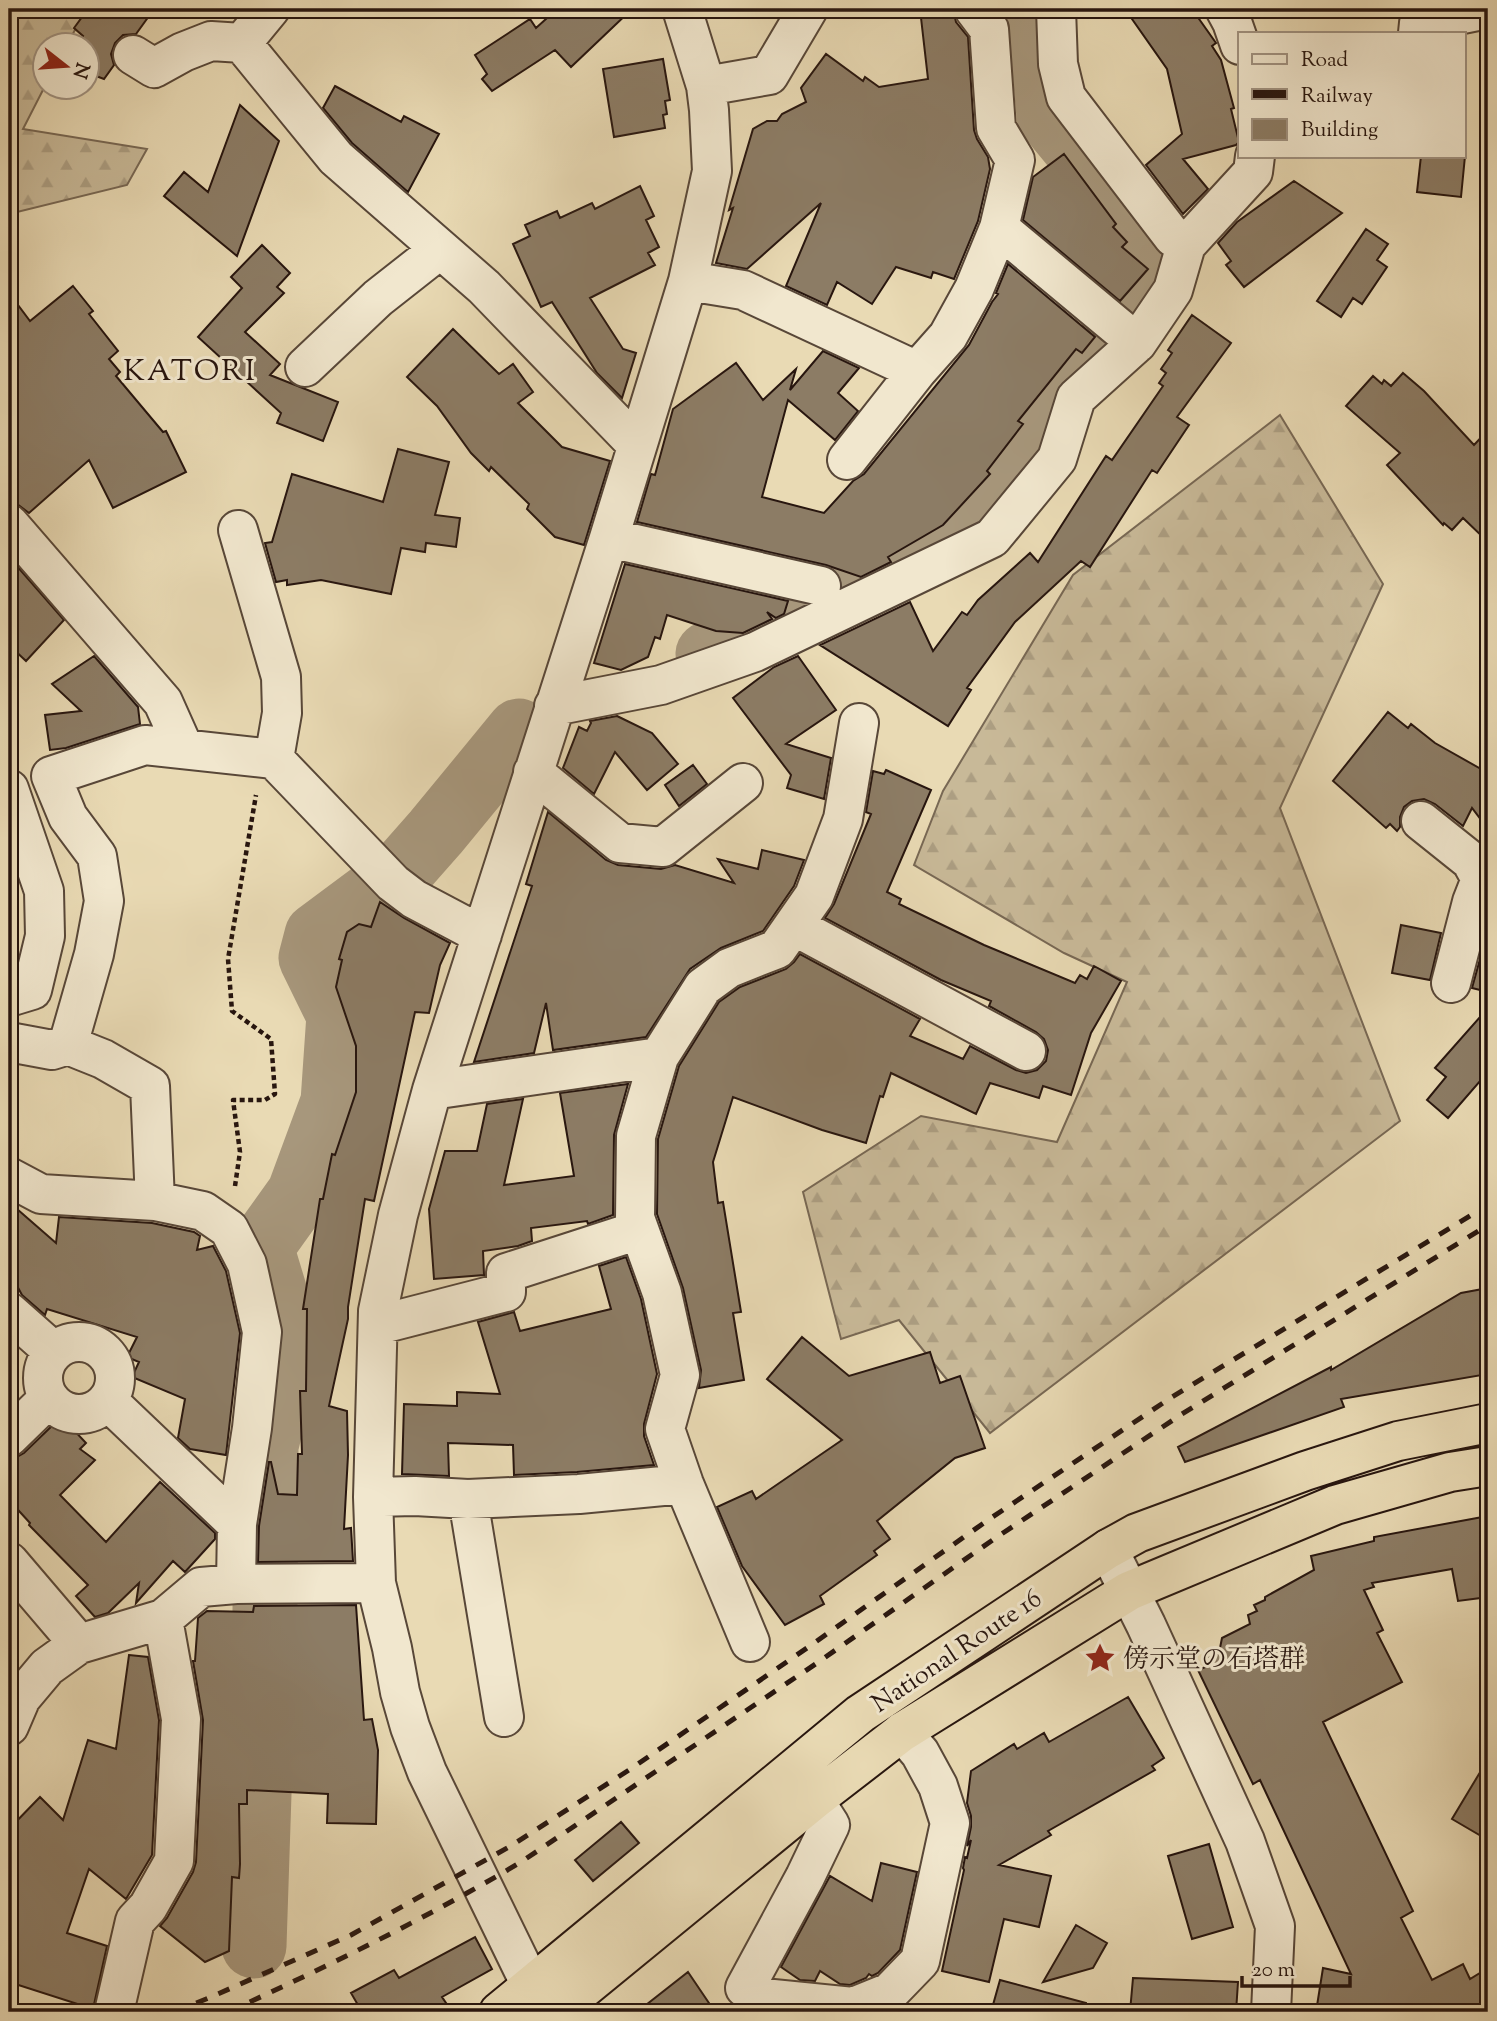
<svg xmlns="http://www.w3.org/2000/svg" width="1497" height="2021" font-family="'Sorts Mill Goudy','Noto Serif JP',serif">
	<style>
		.forest { fill: url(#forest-firs); stroke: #786854; stroke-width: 2 }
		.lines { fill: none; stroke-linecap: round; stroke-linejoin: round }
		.river { stroke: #a7977c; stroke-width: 65 }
		.building { fill: #8c7c65; stroke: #28160f; stroke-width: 2 }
		.minor-casing { stroke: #584738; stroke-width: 42 }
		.highway-casing { stroke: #28160f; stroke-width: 42 }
		.path { stroke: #28160f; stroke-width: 4.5; stroke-dasharray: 5 3.5; stroke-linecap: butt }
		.minor { stroke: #f1e7ce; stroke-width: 38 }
		.highway { stroke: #e9dab4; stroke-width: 38 }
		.rail { stroke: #28160f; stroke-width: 5; stroke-dasharray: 12 12; stroke-linecap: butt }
		.labels { text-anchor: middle; stroke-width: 6; stroke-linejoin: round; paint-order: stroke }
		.street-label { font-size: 26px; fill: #28160f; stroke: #f1e7ce }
		.poi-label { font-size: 26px; fill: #28160f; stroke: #f1e7ce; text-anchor: start }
		.quarter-label { font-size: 30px; letter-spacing: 2px; fill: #28160f; stroke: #f1e7ce }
	</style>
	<defs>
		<pattern id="forest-firs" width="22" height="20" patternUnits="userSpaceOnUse" patternTransform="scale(1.75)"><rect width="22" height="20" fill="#c8b998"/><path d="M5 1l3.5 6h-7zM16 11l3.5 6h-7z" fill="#ac9e82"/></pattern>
	</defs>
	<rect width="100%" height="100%" fill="#e9dab4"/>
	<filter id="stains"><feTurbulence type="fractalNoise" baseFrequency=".00286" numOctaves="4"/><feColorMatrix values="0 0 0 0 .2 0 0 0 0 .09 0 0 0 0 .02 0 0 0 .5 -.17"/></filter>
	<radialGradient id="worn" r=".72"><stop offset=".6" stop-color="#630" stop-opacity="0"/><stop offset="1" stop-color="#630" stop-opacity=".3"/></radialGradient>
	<path class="forest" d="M9 9H86L67 45 46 46 45 86 23 129 147 149 127 185 9 214Z
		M1280 415 1383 584 1280 808 1400 1121 990 1433 899 1320 841 1339 803 1192 921 1116 1057 1142 1127 982 1064 953 914 865 943 791 1073 575Z"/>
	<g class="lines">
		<path class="river" d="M708 654 737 644 807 603 875 578 942 541 995 499 1040 451 1059 393 1131 324 1158 284 1164 256 1049 116 1040 16
			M254 1946 265 1611 266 1446 285 1365 281 1313 261 1247 299 1194 333 1102 339 1015 311 958 317 935 399 874 436 832 519 731"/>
	</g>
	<path class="building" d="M88 9H154L136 34 123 35 115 43 111 54 114 65 104 79 88 73V46H76L83 36 74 28Z
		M557 9H632L571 67 555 50 492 91 482 79 487 74 475 55 530 19 536 28Z
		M920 9H953L956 22 968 37 974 130 977 139 988 157 990 169 978 221 954 279 933 272 931 278 896 267 872 304 837 282 827 305 786 286 821 203 747 269 716 263 733 208 729 210 753 129 767 121H777L782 114 806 102 801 88 826 54 863 81 865 77 879 87 928 79Z
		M1125 9H1192L1216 43 1212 46 1221 60 1234 108 1231 109 1239 142 1236 145 1183 159 1208 189 1183 214 1146 165 1182 134 1167 69Z
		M663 59 670 100 665 101 667 114 663 115 665 128 614 137 603 69Z
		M335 86 401 122 404 116 439 134 408 192 352 143 323 108Z
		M240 105 279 141 237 256 164 196 184 172 208 192Z
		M1064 154 1116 224 1113 227 1127 242 1122 247 1148 269 1120 301 1023 220 1033 177Z
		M1421 156H1465L1461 197 1417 192Z
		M1294 181 1342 213 1244 287 1226 265 1231 261 1218 243 1237 222Z
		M640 186 654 216 646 220 659 247 648 253 655 265 590 298 623 349 636 353 622 398 597 373 552 302 541 307 513 244 530 236 525 225 557 211 560 218 592 203 595 209Z
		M1366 229 1388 244 1377 260 1387 267 1362 304 1353 298 1341 317 1317 301Z
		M262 245 290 273 277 287 284 293 245 332 280 364 270 375 338 402 323 441 277 423 281 413 198 337 242 288 231 277Z
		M1008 264 1095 337 1082 353 1076 349 1018 421 1023 424 987 471 990 474 943 525 888 557 891 562 861 577 826 565 637 522 651 474 655 475 673 409 736 363 763 400 796 369 790 390 823 351 859 368 838 393 858 411 835 440 788 400 762 497 824 513 853 481 864 474 969 345 992 302 998 294 996 293Z
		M73 286 93 311 89 314 118 351 109 359 120 372 116 376 163 432 166 431 186 472 113 508 89 460 29 513 17 504 9 503V293L30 321Z
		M1192 315 1231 343 1177 417 1189 425 1157 473 1152 470 1090 567 1081 561 1015 622 967 688 971 690 948 726 820 645 910 602 933 651 962 612 967 615 978 600 1030 553 1038 562 1106 456 1112 460 1163 386 1159 383 1166 373 1161 369 1172 353 1168 350Z
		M453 329 499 374 513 364 533 392 518 403 562 447 610 461 584 545 555 537 527 509 529 504 491 467 489 471 471 453 437 406 407 377Z
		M1403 373 1424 391 1474 445 1488 430V542L1463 518 1452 530 1444 523 1443 525 1387 465 1400 453 1346 406 1373 376 1382 384 1384 380 1391 386Z
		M398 449 449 462 435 515 460 518 456 547 426 543 425 552 401 548 391 594 321 580 287 585V580L276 582 265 543 272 542 292 474 383 502Z
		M9 557 64 620 26 661 9 645Z
		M625 564 788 601 784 614 776 618 767 612 772 619 743 633 716 631 667 615 660 639 655 637 648 657 621 670 594 663Z
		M94 656 138 707 140 724 66 748 50 750 45 715 81 711 52 684Z
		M798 656 836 710 786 744 831 758 824 799 787 788 791 775 733 698 774 667Z
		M1388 712 1408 728 1411 724 1435 743 1488 773V829L1472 808 1463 826 1435 804 1424 799 1412 801 1404 807 1400 817V827L1397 831 1390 824 1386 828 1333 781Z
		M617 716 652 733 678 764 647 790 615 752 594 794 563 768 579 727 587 731 591 723 590 721Z
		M693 765 707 784 679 806 665 785Z
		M886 770 931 790 887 892 901 899 899 904 984 945 1075 983 1080 975 1087 979 1094 966 1121 981 1091 1033 1071 1095 1043 1086 1039 1098 990 1083 976 1114 891 1073 883 1097 880 1096 866 1143 822 1130 733 1097 713 1162 718 1203 723 1202 741 1312 733 1313 744 1380 699 1388 701 1370 683 1288 657 1214 658 1139 679 1066 719 1002 740 987 786 969 794 962 800 954 920 1019 910 1036 963 1059 970 1046 1016 1070 1026 1073 1037 1070 1046 1061 1048 1050 1044 1039 1036 1032 989 1006 991 1001 941 980 825 918 834 904 871 814 866 812 873 771 884 774Z
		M548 812 606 860 618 865 661 869 675 865 734 883 718 859 758 869 762 850 804 860 794 886 763 931 721 948 690 969 646 1037 553 1050 546 1003 534 1053 474 1062 532 886 526 884Z
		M380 902 404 918 450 943 440 965 429 1013 415 1012 374 1201 365 1199 348 1307V1319L329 1406 347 1411 348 1455 344 1529 351 1528 353 1561 258 1562 259 1526 269 1462H271L278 1494 297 1495 298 1454H302L300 1391H306L307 1309H303L320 1199H323L332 1154 335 1155 356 1092V1046L336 987 342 960 339 959 347 932 359 924 371 927Z
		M1401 925 1441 933 1430 980 1392 973Z
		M1485 941 1488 942V992L1472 988Z
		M1488 1008V1072L1448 1118 1427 1100 1446 1077 1435 1068Z
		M628 1084 614 1135 613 1215 588 1224 587 1221 531 1228 532 1241 518 1246 483 1251 484 1275 434 1279 429 1209 445 1151H477L487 1104 523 1099 504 1185 574 1176 560 1093Z
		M9 1202 56 1243 59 1217 152 1223 194 1232 200 1236 197 1250 213 1246 226 1271 240 1333 226 1455 190 1449 178 1438 185 1399 132 1377 139 1362 127 1357 137 1337 47 1309 45 1315 22 1295 9 1271Z
		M626 1257 641 1299 657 1374 644 1424V1436L654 1465 577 1472 514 1475 513 1445 448 1443 449 1476 402 1474 404 1404 457 1406V1392L500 1394 478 1322 514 1312 520 1331 611 1309 599 1266Z
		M1488 1288V1374L1341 1399 1344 1407 1185 1462 1178 1447 1331 1367V1370L1461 1293Z
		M802 1337 849 1376 930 1352 940 1383 960 1376 985 1448 955 1458 877 1521 890 1539 874 1551 877 1555 820 1596 824 1604 785 1625 742 1566 717 1507 752 1491 756 1499 842 1440 767 1379Z
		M56 1422 71 1427 86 1443 80 1449 95 1460 60 1495 106 1542 160 1482 215 1533V1539L185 1572 173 1561 136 1603 139 1583 108 1613 95 1617 76 1596 88 1585 29 1525 30 1523 9 1500V1458H15L24 1453Z
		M1488 1516V1597L1458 1601 1452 1569 1372 1583 1374 1587 1364 1590 1383 1630 1377 1633 1402 1682 1323 1722 1413 1911 1401 1918 1432 1980 1463 1964 1470 1979 1488 1968V2012H1316L1323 1968 1351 1974 1260 1780 1253 1784 1198 1670 1208 1666 1204 1660 1219 1653 1222 1638 1250 1624 1248 1615 1257 1611 1254 1605 1265 1600V1597L1314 1570 1311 1556 1374 1541V1537Z
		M356 1605 364 1720 372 1719 378 1750 376 1824 327 1823 328 1794 247 1790V1804H239L240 1864 239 1878 232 1877 229 1951 205 1962 160 1926 167 1918 193 1872 196 1862 203 1720 193 1661H195L198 1618 207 1611 253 1612 254 1606Z
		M129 1655 148 1657 159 1720 152 1855 126 1899 89 1869 67 1933 107 1946 93 2009 9 1982V1829L40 1797 63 1820 88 1740 116 1749Z
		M1128 1697 1164 1758 1152 1766 1155 1770 1048 1831 1051 1835 999 1865 1051 1876 1039 1927 1004 1919 989 1982 942 1971 964 1870 963 1868 965 1857 967 1858 971 1840 967 1846 971 1827V1816L967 1803 971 1771 1014 1744 1017 1749 1044 1733 1049 1742Z
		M1488 1759V1840L1452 1819Z
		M621 1822 639 1843 593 1881 575 1860Z
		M1209 1844 1233 1927 1192 1939 1168 1856Z
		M881 1863 917 1872 900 1950 878 1973 872 1976 869 1974 866 1978 850 1985 840 1984 820 1971 815 1981 800 1980 781 1967 830 1876 872 1901Z
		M1076 1925 1107 1943 1093 1968 1043 1982Z
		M475 1937 492 1969 442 1997 446 2003 430 2012H362L351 1993 394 1970 399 1978Z
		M688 1972 715 2012H637Z
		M1133 1978 1238 1982 1236 2012H1130Z
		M1000 1980 1086 2003 1085 2012H991Z"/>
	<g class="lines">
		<g class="minor-casing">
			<path id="minor" d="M1225 9 1232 22 1240 45
				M1418 33 1419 23 1488 9
				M242 43 270 9
				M133 55 154 68 183 52 211 41 242 43 336 158 484 287 637 445
				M706 86 769 75 808 9
				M999 228 1137 343
				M1186 245 1253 172 1255 156
				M688 281 743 290 917 371 948 336 974 289 999 228 1015 160 996 128 989 29 974 9
				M305 367 378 298 439 250
				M847 460 917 371
				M9 524 163 702 184 749
				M238 530 281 677 282 713 274 759
				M609 538 821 586
				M554 706 661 685 755 652 992 538 1057 459 1076 398 1137 343 1173 290 1186 245 1173 237 1066 97 1058 64 1056 9
				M533 772 620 843 663 847 743 783
				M9 789 44 891 45 936 32 990 9 997
				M1421 821 1471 861 1481 879
				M794 926 1026 1051
				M1451 983 1472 902 1481 879 1488 880
				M9 1042 52 1050 68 1045 103 1059 150 1086 155 1201
				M68 1045 94 954 104 901 97 856 68 817 51 776 145 745 274 759 393 883 414 899 482 935
				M432 1090 659 1057
				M9 1177 41 1194 155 1201 203 1211 229 1229 247 1264 262 1332 252 1428 237 1524
				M9 1312 53 1351
				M378 1325 506 1292V1273L639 1230
				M43 1378a36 36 0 1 1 72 0a36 36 0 1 1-72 0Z
				M108 1401 237 1524 236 1584
				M9 1437 48 1399
				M373 1497 415 1496 468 1499 579 1494 684 1484
				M468 1499 504 1717
				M1108 1549 1146 1625 1245 1841 1275 1926 1271 2012
				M9 1562 79 1644
				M750 1642 684 1484 665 1429 680 1375 662 1293 635 1218 636 1136 659 1057 703 987 729 968 777 949 814 896 843 819 859 723
				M9 1726 21 1698 47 1667 79 1644 163 1619 201 1587 236 1584 376 1583
				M814 1800 830 1825 805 1877 745 1988 763 1998 853 2007 890 1992 920 1961 950 1823 938 1786 920 1753 902 1732
				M114 2012 135 1921 148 1907 174 1861 181 1719 163 1619
				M544 2012 427 1772 410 1727 400 1692 392 1648 376 1583 373 1497 378 1311 398 1215 432 1090 609 538 688 281 712 171 709 110 706 86 682 9"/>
		</g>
		<g class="highway-casing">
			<path id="highway" d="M499 2012 860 1714 1108 1549 1137 1533 1305 1471 1398 1441 1488 1423
				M555 2012 814 1800 902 1732 1129 1591 1335 1505 1450 1472 1488 1466"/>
		</g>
		<path class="path" d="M235 1186 240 1152 233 1100H265L275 1094 271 1039 232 1011 228 959 256 795"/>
		<use href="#minor" class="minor"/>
		<use href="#highway" class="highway"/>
		<path class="rail" d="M174 2012 211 1997 351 1935 509 1847 629 1770 807 1648 988 1520 1172 1397 1488 1205
			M228 2012C328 1966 427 1918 521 1862L817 1663 997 1537 1182 1414 1488 1225"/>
	</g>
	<defs>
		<g id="sight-bare" transform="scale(2.415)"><path d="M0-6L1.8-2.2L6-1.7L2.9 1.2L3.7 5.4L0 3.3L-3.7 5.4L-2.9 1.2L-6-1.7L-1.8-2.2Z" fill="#8f2418" stroke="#f1e7ce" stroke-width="2.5" paint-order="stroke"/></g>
	</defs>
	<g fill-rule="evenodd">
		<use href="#sight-bare" x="1100" y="1658"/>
	</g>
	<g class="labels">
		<g class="street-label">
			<text transform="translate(956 1650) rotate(-34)" y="9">National Route 16</text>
		</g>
		<g class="poi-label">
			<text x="1123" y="1667">傍示堂の石塔群</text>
		</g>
		<g class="quarter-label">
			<text x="190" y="380">KATORI</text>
		</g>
	</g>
	<rect width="1497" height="2021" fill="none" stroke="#e9dab4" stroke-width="35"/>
	<rect x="10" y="10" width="1476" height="2000" fill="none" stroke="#28160f" stroke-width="3.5"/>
	<rect x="18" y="18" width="1462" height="1986" fill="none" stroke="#28160f" stroke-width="2"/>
	<rect x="1238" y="32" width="228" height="126" fill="#f1e7ce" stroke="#a19382" stroke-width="2"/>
	<rect x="1252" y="54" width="35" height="10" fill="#f1e7ce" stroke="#a19382" stroke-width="2"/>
	<text x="1301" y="66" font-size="21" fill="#28160f">Road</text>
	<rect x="1252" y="89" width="35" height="10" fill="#28160f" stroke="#a19382" stroke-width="2"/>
	<text x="1301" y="102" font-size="21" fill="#28160f">Railway</text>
	<rect x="1252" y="119" width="35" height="21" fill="#8c7c65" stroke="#a19382" stroke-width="2"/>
	<text x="1301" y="136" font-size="21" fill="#28160f">Building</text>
	<g transform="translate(66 66) rotate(107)"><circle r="33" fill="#f1e7ce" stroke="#a19382" stroke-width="2"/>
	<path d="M0-5L12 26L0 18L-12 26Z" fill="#8f2418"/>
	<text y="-10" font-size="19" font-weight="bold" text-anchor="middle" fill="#28160f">N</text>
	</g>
	<path d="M1242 1976v10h108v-10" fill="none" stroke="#28160f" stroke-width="3.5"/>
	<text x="1252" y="1976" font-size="21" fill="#28160f" stroke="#f1e7ce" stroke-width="5" paint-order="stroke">20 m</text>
	<rect width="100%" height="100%" filter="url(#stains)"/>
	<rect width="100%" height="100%" fill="url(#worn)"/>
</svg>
